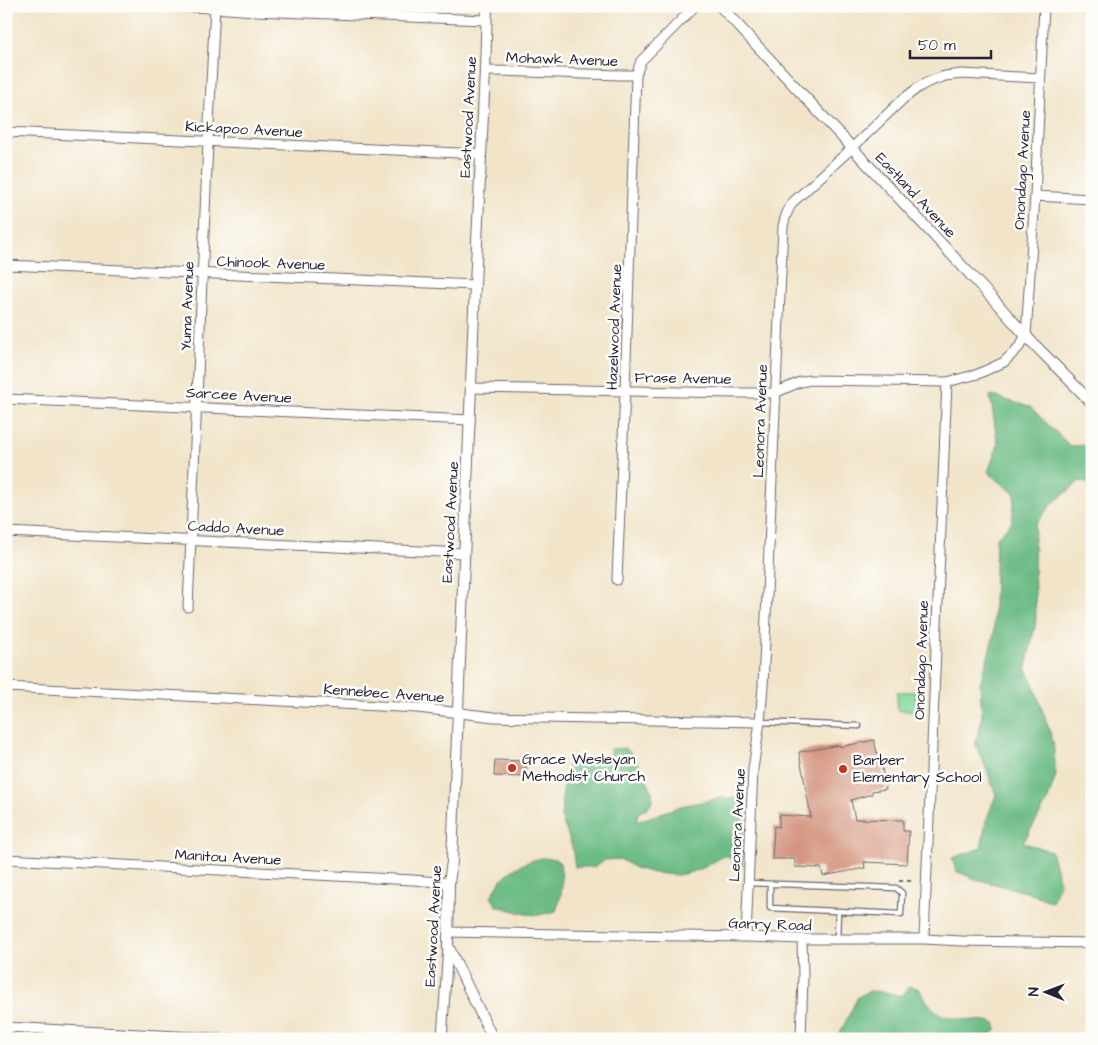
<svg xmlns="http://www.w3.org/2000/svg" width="1098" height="1045" font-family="'Architects Daughter',sans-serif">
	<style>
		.green { fill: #87dda0; stroke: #54806e }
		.forest { fill: #6dbc86; stroke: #486f60 }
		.building { fill: #d3937e }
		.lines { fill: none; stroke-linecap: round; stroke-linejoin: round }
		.service-casing { stroke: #6a666d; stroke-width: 7 }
		.minor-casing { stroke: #6a666d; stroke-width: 11 }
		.tertiary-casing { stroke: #6a666d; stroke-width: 12 }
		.path { stroke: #6a666d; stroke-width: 2; stroke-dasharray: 4 4; stroke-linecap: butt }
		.service { stroke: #fff; stroke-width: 4.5 }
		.minor { stroke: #fff; stroke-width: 9 }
		.tertiary { stroke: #fff; stroke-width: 10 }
		.poi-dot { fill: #c8321e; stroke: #fdfcf7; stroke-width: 2 }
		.labels { text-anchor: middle; stroke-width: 5; stroke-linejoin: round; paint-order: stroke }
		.street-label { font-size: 15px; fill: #22223b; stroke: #fdfcf7 }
		.poi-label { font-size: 15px; fill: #22223b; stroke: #fdfcf7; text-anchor: start }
	</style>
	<rect width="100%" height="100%" fill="#fdfcf7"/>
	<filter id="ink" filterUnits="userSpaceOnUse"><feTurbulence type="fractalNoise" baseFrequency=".02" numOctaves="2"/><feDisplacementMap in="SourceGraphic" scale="10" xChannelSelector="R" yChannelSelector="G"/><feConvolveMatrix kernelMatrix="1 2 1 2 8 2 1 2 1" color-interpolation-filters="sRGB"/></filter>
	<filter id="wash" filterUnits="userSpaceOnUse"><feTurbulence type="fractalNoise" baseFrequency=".0096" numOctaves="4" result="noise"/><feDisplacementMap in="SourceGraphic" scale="20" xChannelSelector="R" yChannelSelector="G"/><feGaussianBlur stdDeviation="1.12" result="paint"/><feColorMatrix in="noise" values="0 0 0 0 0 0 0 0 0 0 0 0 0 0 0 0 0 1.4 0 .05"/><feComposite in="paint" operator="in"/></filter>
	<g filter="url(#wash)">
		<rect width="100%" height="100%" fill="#f1e4c9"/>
		<path class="green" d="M897 692H916L915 711 897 710Z"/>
		<path class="forest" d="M990 395 1030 407 1070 446 1092 445V485L1080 481 1051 505 1035 525 1034 564 1036 621 1026 667 1035 689 1053 741 1056 775 1047 802 1023 843 1051 851 1060 883 1052 902 1030 893 975 879 956 871 952 858 981 848 986 821 996 795 987 770 975 744 982 719 980 683 986 664 994 634V606L996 538 1012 522 1015 494 988 472 998 445Z
			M625 748 634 756 646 779 652 791 653 801 647 808 638 813 636 822 681 806 721 798 739 799 744 819 742 867 725 855 707 866 692 872 678 875 654 873 635 868 620 859 605 860 594 867H575L572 846 561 817 562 797 568 764 610 759V749Z
			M542 858 555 859 560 863C563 882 563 893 556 911L539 915 526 914 497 906 491 897C494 892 498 884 502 879 512 868 528 861 542 858Z
			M910 986 919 989C935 1016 943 1018 973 1020 982 1021 988 1020 996 1024V1031L982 1039H916L915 1036 907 1031 899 1039H835L843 1027 858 997 870 991 885 992 902 996Z"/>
		<g id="blocks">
			<path class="building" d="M874 740 877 753H879L886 789 872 791V794L851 800 855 819 903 820V831H909L907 864 864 862 865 868 823 876 821 868 795 867V859H772L774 826 779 827V815L811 817 799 752 840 745V747Z
				M495 760 526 761 525 777 494 776Z"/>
		</g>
	</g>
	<g filter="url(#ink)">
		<use href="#blocks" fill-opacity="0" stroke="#6a666d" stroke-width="1"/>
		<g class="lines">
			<g class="service-casing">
				<path id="service" d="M760 722 859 726
					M748 883 896 888 902 893 901 914 770 908V884
					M837 939 838 912"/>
			</g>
			<g class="minor-casing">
				<path id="minor" d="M151 6 215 8 254 11 486 20
					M485 71C535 71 585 75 636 75
					M6 132 481 154
					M1035 196 1092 199
					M6 265 475 285
					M471 388 735 393H775L800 382 810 380 947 382 978 374 1004 362 1019 347 1026 336 1035 196 1044 6
					M6 399 470 420
					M6 532 464 553
					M617 580 625 390 636 75 641 61 695 6
					M188 607 208 142 215 6
					M6 687 418 708 494 717 760 722
					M6 859 413 880 449 883
					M448 932 621 935 746 937 802 939H924L962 941 1092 943
					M746 937 753 769 760 722 763 686 783 226C785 217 787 210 793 202L852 148 903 99 919 87 928 82 945 76 962 74 1040 78
					M924 939 947 382
					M6 1027 234 1039
					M442 1039 448 946
					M801 1039 803 976 802 939"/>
			</g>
			<g class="tertiary-casing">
				<path id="tertiary" d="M487 6 485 71 475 285 452 861 449 883 448 946 493 1039
					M720 6 993 299 1026 336 1092 403"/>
			</g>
			<path class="path" d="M899 881H915"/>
			<use href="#service" class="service"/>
			<use href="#minor" class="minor"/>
			<use href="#tertiary" class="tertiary"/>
		</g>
	</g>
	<g class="poi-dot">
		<circle cx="512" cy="768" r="5"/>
		<circle cx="843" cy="769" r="5"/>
	</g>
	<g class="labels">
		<g class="street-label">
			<text transform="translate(562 59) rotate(2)" y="5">Mohawk Avenue</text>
			<text transform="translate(468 117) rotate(-87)" y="5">Eastwood Avenue</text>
			<text transform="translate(244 129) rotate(3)" y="5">Kickapoo Avenue</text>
			<text transform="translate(1022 170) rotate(-87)" y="5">Onondago Avenue</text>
			<text transform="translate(916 195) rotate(47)" y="5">Eastland Avenue</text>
			<text transform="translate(271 263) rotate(2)" y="5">Chinook Avenue</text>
			<text transform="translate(187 306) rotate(-88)" y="5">Yuma Avenue</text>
			<text transform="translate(614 327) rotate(-88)" y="5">Hazelwood Avenue</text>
			<text transform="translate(683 378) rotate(1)" y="5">Frase Avenue</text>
			<text transform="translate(239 395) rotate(3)" y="5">Sarcee Avenue</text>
			<text transform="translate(760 421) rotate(-88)" y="5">Leonora Avenue</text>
			<text transform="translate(450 522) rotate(-87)" y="5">Eastwood Avenue</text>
			<text transform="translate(236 528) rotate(3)" y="5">Caddo Avenue</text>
			<text transform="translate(921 660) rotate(-88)" y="5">Onondago Avenue</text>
			<text transform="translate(384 693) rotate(4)" y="5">Kennebec Avenue</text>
			<text transform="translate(737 825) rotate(-87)" y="5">Leonora Avenue</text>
			<text transform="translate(228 857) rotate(3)" y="5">Manitou Avenue</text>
			<text transform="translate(770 924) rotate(2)" y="5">Garry Road</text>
			<text transform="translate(433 926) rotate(-87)" y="5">Eastwood Avenue</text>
		</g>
		<g class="poi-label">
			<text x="522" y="764">Grace Wesleyan<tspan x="522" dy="17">Methodist Church</tspan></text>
			<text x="853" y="765">Barber<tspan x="853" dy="17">Elementary School</tspan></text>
		</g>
	</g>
	<rect width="1098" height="1045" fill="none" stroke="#fdfcf7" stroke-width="25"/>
	<g transform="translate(1046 992) rotate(271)" stroke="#fdfcf7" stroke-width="4" paint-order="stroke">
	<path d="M0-4L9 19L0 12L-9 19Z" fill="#22223b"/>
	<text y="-8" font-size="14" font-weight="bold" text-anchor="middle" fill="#22223b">N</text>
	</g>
	<path d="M910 50v8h81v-8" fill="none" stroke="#22223b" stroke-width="2.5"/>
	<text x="918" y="50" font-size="15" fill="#22223b" stroke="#fdfcf7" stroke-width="4" paint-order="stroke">50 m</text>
</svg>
